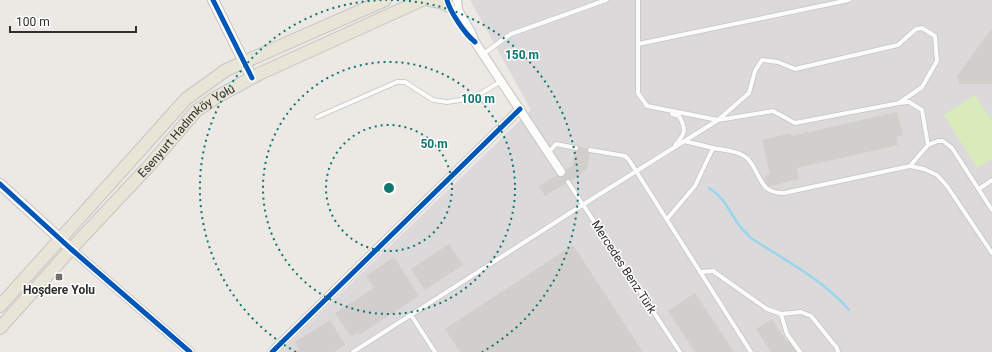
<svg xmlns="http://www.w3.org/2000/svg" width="992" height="352" font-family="Roboto,sans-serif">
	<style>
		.industrial { fill: #dcd9db }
		.pitch { fill: #d9eabb }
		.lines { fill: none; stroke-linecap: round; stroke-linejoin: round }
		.stream { stroke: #99d6ec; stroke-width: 2.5 }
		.building { fill: #d1cecb }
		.service-casing { stroke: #c5c4c5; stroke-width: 5.5 }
		.minor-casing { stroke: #c5c4c5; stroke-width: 10 }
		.tertiary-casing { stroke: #c5c4c5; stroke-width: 12 }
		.primary-casing { stroke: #c6c5c4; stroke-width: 14 }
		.service { stroke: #fcfcfb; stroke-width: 4 }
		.minor { stroke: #fcfcfb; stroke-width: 8 }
		.tertiary { stroke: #fcfcfb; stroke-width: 10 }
		.primary { stroke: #e8e4d6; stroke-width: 12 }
		.cycleway-casing { stroke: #fff; stroke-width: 8 }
		.cycleway { stroke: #0057b8; stroke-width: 5 }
		.ring { fill: none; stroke: #0f766e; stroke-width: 2; stroke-dasharray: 2 4 }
		.poi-dot { fill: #706f6e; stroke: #fff; stroke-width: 1.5 }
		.labels { text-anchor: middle; stroke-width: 3; stroke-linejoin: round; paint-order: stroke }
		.street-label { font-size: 12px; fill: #2e2e2e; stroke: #fff }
		.poi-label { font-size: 12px; font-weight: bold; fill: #2e2e2e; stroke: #fff }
		.centre { fill: #0f766e; stroke: #fff; stroke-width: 2 }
		.ring-label { font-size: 12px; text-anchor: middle; font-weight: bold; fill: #0f766e; stroke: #fff; stroke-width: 3; stroke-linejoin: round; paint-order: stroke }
	</style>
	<rect width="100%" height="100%" fill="#ece8e4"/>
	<path class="industrial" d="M470 0H992V352H280L531 110Z"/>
	<path class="pitch" d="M975 95 992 121V159L977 168 944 115Z"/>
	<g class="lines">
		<path class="stream" d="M709 188C727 199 730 215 742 229 745 232 748 235 751 238 783 259 825 281 849 310"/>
	</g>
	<path class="building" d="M992 28V84H959L957 76Z
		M897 112 903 135 896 137 898 145 797 168 799 179 767 187 764 176 770 174 762 140 791 133V136Z
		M576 146 590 149 587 169 578 176 545 196 539 186 572 166Z
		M449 244 463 265 425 290 411 269Z
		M573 245 643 352H460L445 329Z
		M394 257 419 296 359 335 357 333 351 337 335 313 374 288 366 276Z
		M695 293 734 352H695L668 311Z
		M772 319 787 342 790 340 797 352H771L756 329Z
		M330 320 345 345 334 352H294L299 349 295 342Z"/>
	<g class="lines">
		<g class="service-casing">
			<path id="service" d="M638 44 849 0
				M483 54 511 34 606 0
				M899 103 909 102 922 110 928 145
				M672 114 679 116C687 130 685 134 675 145
				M317 117 397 82H405L433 100 447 102 474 98 501 81
				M684 141 713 148
				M590 150 625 156 629 160 751 352
				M549 152 556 144 576 148
				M910 166 924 169 937 175 947 186 992 253
				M568 182 680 352
				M979 189 992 180
				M667 219 695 186 713 148C724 150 740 151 748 159 762 175 758 193 784 193L910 166 928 145 938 141H943L952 148 992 210
				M700 272 713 271 767 309 781 314 801 312 811 316 837 348 838 352
				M781 314 787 334 800 352
				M411 315 435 352
				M353 352 584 204 718 120 749 93 755 71 762 60 778 62 795 69 898 45 916 29 922 28 935 36 937 61 922 87 899 103 795 123 773 111 718 120 647 106 638 93V0"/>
		</g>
		<g class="minor-casing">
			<path id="minor" d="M457 0 458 10 471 32 475 42 561 172
				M71 249 190 352
				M272 352 520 109"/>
		</g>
		<g class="tertiary-casing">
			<path id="tertiary" d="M213 0 252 78
				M0 184 71 249"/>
		</g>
		<g class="primary-casing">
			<g id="primary">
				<path d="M430 0 441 2 449 6"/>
				<path d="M0 306 186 99 226 70 385 0"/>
				<path id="s1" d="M0 328 71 249 149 166 196 111 215 98 259 74 422 0"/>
			</g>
		</g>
		<use href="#service" class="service"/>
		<use href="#minor" class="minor"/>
		<use href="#tertiary" class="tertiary"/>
		<use href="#primary" class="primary"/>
		<g class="cycleway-casing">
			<path id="cycleway" d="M213 0 252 78
				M447 0C450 12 465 34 475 42
				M0 184 71 249 190 352
				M272 352 520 109"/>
		</g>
		<use href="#cycleway" class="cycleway"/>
	</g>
	<g class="ring">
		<circle cx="389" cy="188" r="63"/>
		<circle cx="389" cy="188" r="126"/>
		<path d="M296 352A188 188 0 0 1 387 0M391 0A188 188 0 0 1 482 352"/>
	</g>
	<rect class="poi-dot" x="55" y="273" width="8" height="8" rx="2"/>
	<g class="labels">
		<g class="street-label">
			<text dy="4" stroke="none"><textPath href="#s1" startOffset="272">Esenyurt Hadımköy Yolu</textPath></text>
			<text transform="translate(624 267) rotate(57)" y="4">Mercedes Benz Türk</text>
		</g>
		<g class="poi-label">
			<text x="59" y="294">Hoşdere Yolu</text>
		</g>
	</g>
	<circle cx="389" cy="188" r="6" class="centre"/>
	<g class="ring-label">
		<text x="522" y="59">150 m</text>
		<text x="478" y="103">100 m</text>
		<text x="434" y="148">50 m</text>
	</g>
	<path d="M10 26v6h126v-6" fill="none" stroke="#2e2e2e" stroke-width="2"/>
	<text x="16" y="26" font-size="12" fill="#2e2e2e" stroke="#ffffff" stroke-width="3" paint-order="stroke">100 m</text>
</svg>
